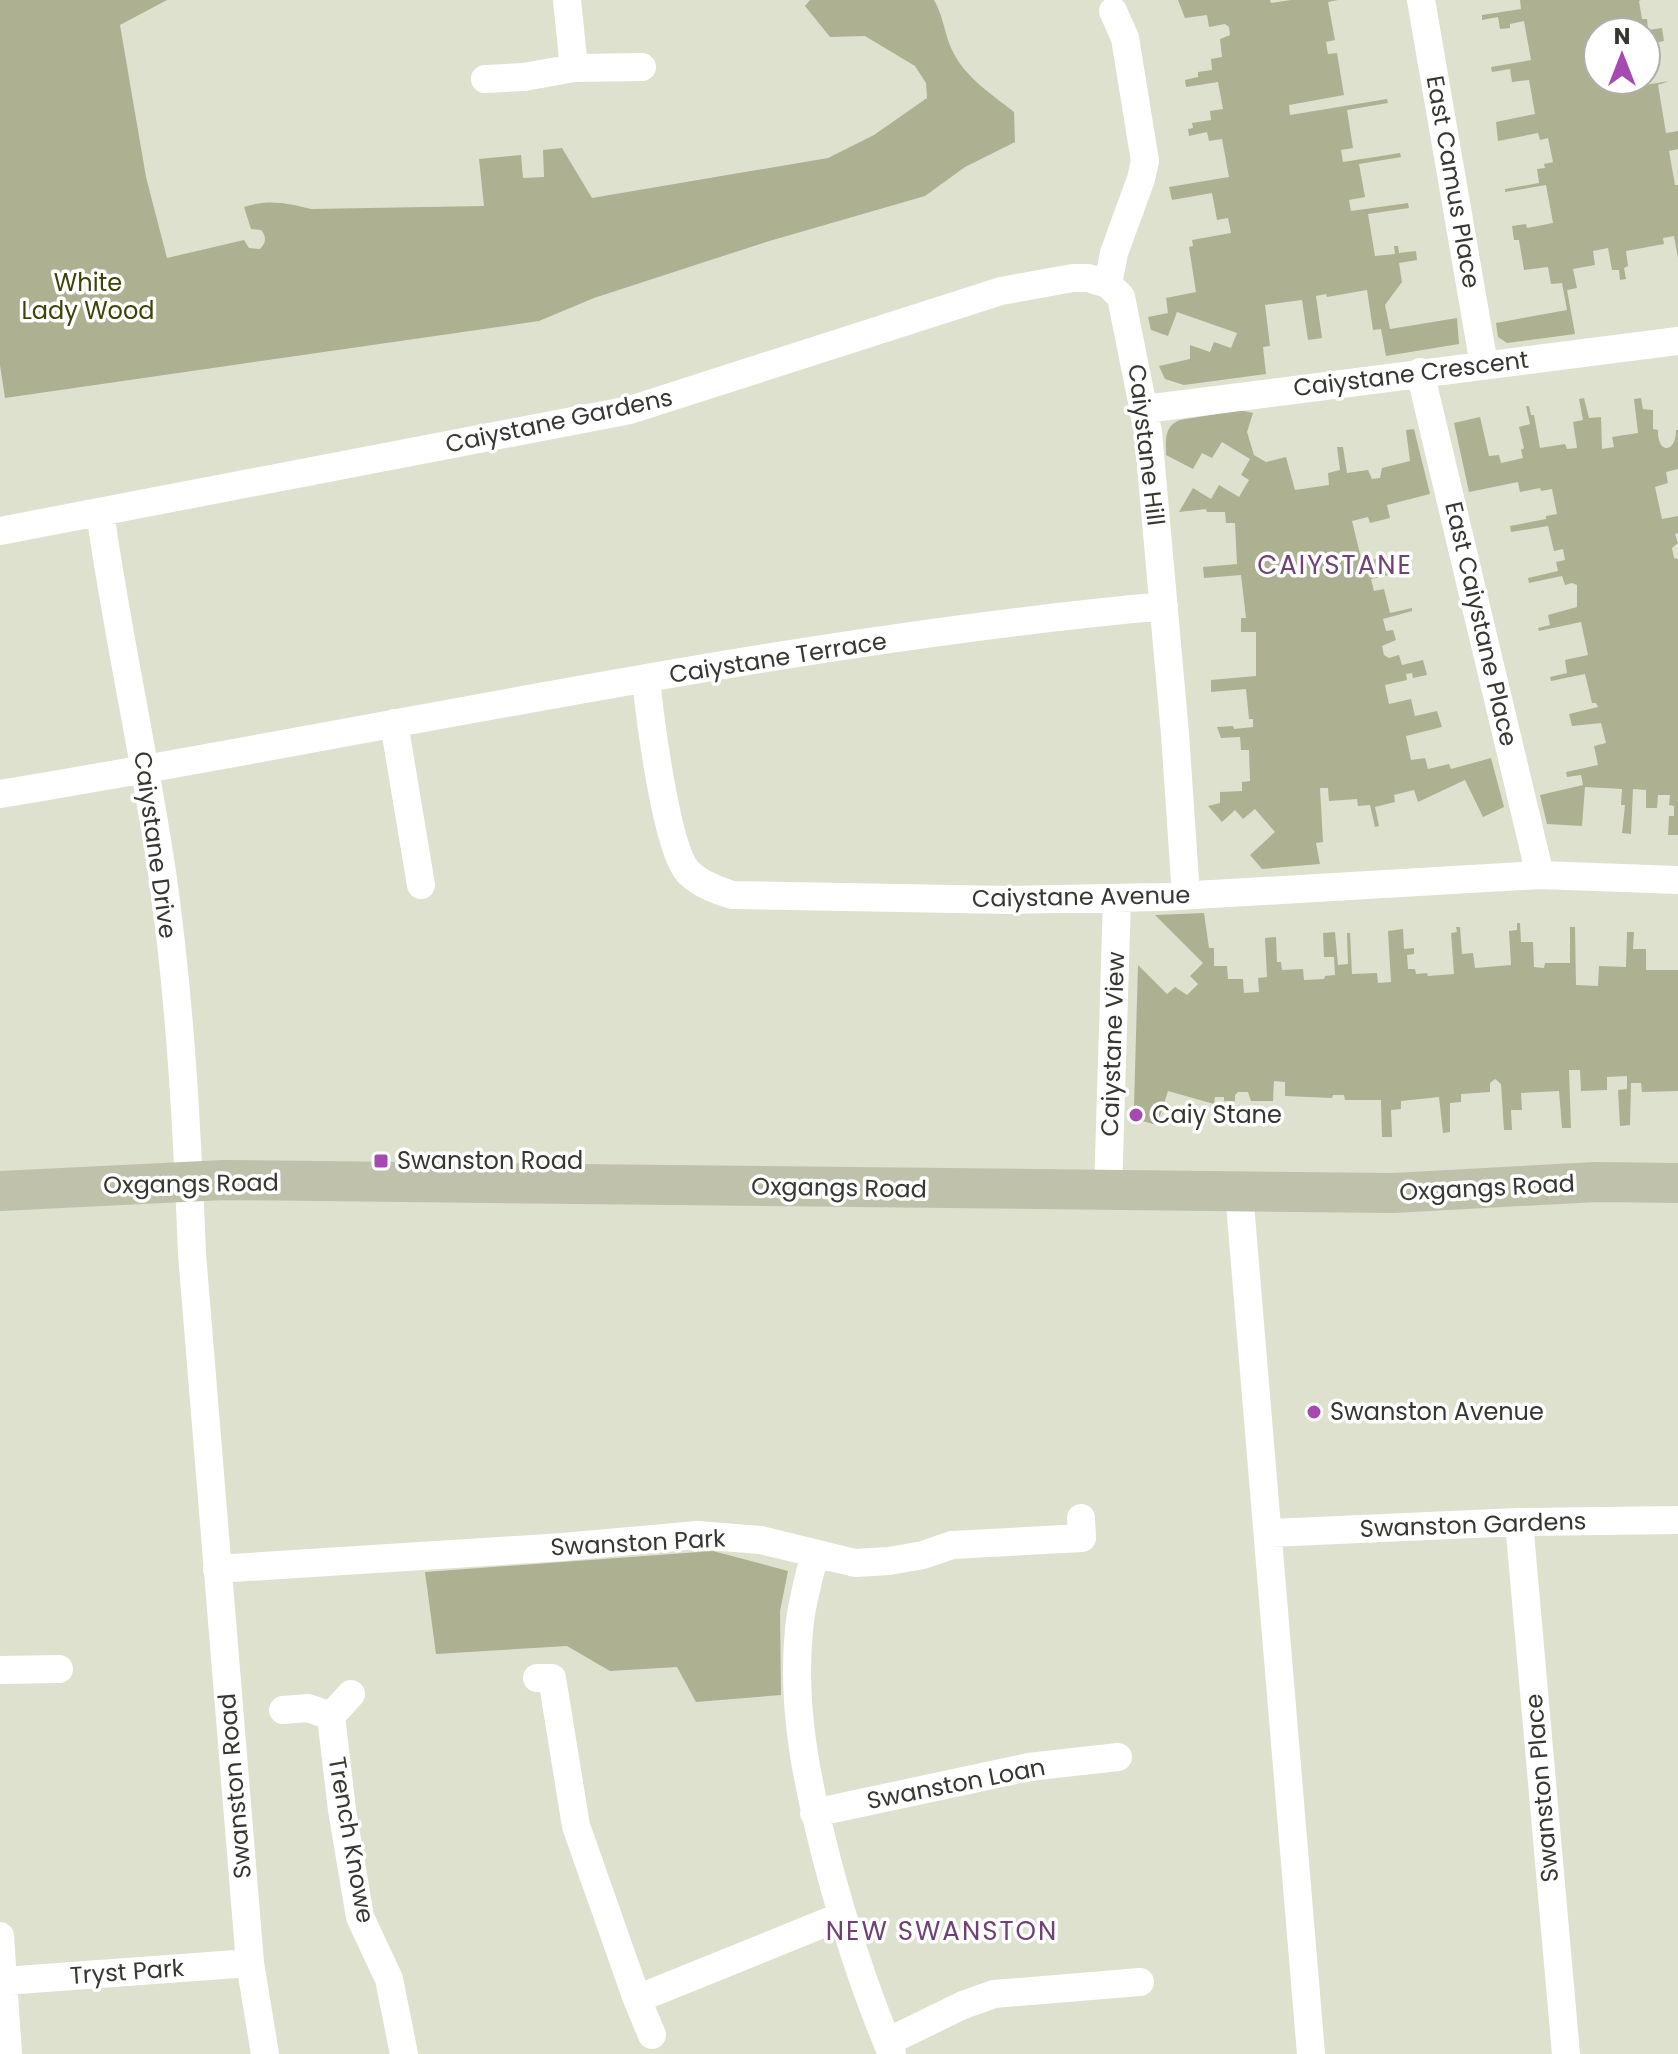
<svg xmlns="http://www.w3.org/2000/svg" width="1678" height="2054" font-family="Poppins,sans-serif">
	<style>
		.green { fill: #adb191 }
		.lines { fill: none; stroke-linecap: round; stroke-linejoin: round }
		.minor { stroke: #fff; stroke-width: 28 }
		.secondary { stroke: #c0c1ab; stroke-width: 40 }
		.poi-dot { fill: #a749b2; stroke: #fff; stroke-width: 3 }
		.labels { text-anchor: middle; stroke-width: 7; stroke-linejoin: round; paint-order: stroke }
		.street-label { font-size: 24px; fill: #363730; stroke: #fff }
		.park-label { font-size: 24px; fill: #3f4209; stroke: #fff }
		.poi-label { font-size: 24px; fill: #363730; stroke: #fff; text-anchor: start }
		.neighbourhood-label { font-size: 26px; letter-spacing: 2px; fill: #704175; stroke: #fff }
	</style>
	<rect width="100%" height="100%" fill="#dee1ce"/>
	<path class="green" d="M0 0H167L120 25 146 177 167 258 244 240 249 248 260 249C266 243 267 237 261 230L251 229 244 207C268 199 287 203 311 209L484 206 479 159 521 155 523 178 544 177 543 150 562 148 592 198 828 158 874 135 927 98 926 83 915 66 865 36 830 37 805 6 810 0H934C942 14 944 28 949 43 961 75 989 92 1014 112L1015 142 965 167 925 196 766 242 594 298 539 321 5 398 0 365Z
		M1178 0H1270L1271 3 1291 0H1338L1328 2 1335 40 1326 42 1328 54 1337 53 1344 95 1289 105 1290 115 1387 99 1388 103 1347 110 1353 148 1341 150 1343 162 1400 153 1401 157 1359 164 1365 197 1349 200 1351 211 1408 203 1409 208 1368 214 1375 256 1395 254 1394 246H1398L1399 253 1416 251 1417 260 1399 263 1402 282 1385 305 1390 329 1457 318 1459 344 1386 356 1381 329 1373 330 1367 290 1327 297 1326 294 1316 296 1322 338 1308 340 1302 300 1265 305 1270 346 1263 347 1266 374 1184 385 1165 379 1159 366 1190 359V345L1210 352 1214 342 1231 348 1237 333 1177 312 1168 336 1151 330 1148 317 1168 313 1166 298 1196 292 1189 247 1193 246 1192 240 1231 233 1228 218 1217 220 1212 193 1172 200 1169 187 1229 177 1222 139 1209 141 1207 132 1189 136 1188 129 1193 128 1192 123 1211 120 1210 111 1223 109 1218 82 1186 87 1185 80 1198 77V72L1212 70 1211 59 1222 57 1220 39 1230 35 1229 27 1225 24 1209 27 1207 15 1185 18Z
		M1520 0H1641L1639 1 1642 19H1647L1648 30 1662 28 1664 41 1651 44 1656 72 1646 74V32H1598V80H1644L1645 85 1669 81 1658 85 1666 133 1678 131V149L1669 151 1675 185H1678V258L1674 236 1663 238 1664 244 1626 251 1628 266 1624 268 1626 279 1620 280 1619 270H1612L1608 248 1593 251 1595 265 1573 269 1577 288 1567 290 1575 334 1507 343 1498 337 1496 323 1567 310 1562 283 1551 284 1548 267 1524 270 1519 240H1514L1512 226 1526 224 1527 228 1553 223 1546 185 1505 192V189L1539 183 1537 169 1545 168 1544 164 1553 162 1548 138 1540 140 1538 133 1498 141 1496 122 1535 114 1529 80 1512 82 1510 69 1492 72 1491 67 1531 60 1524 21 1510 24V28L1500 29 1498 17 1482 20V15L1521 9Z
		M1584 398 1589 418 1601 417 1602 449 1614 447 1612 437 1638 433 1634 399 1641 398 1643 409 1653 410V429L1658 430C1657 454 1676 454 1676 430H1678V469L1666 472 1668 483 1655 487 1662 519 1678 516V533L1675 534 1678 543 1672 548 1674 558 1678 559V835H1668L1669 816H1674V806L1669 805 1670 795H1658L1657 808H1646V790L1633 789 1631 834 1622 833 1625 805H1621L1622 789 1585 787 1582 826 1547 824 1540 795 1583 785 1581 775 1567 777 1566 772 1598 765 1594 746 1606 743 1601 723 1572 726 1569 714 1598 707 1596 703H1592L1585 674 1551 681 1550 677 1567 673 1565 660 1588 655 1581 622 1539 631 1538 628 1550 625 1548 615 1577 607V585L1572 583 1565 585 1562 576 1529 583 1528 578 1558 571 1556 562 1565 560 1563 549 1554 551 1548 526 1511 532 1510 526 1546 519V516L1557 514 1552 489 1541 491 1540 488 1520 492 1518 482 1469 492 1454 423 1480 417 1489 456 1499 455 1501 463 1523 458 1521 450 1524 448 1519 427 1530 424 1526 406H1529L1531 415H1534L1540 448 1565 444 1567 449 1577 448 1573 422 1583 420 1579 399Z
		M1240 410 1253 413 1247 432 1254 455 1266 462 1286 457 1295 490 1329 485 1328 473 1340 470 1337 447H1343L1347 473 1368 470 1372 479 1380 478 1382 468 1410 461 1406 430 1414 429 1430 494 1387 505 1390 518 1370 523 1368 517 1352 521 1362 562 1398 554 1401 572 1371 579 1374 591 1384 589 1390 613 1412 608V611L1383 619 1386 631 1393 630 1396 640 1382 646 1384 655 1389 658 1399 655 1402 665 1423 660 1427 675 1413 678 1412 673 1406 674 1407 680 1385 685 1389 704 1411 699 1415 716 1437 711 1442 727 1406 736 1411 760 1425 758 1428 769 1449 764 1451 769 1491 758 1504 807 1483 817 1465 780 1418 802 1414 790 1394 795 1395 802 1375 807 1379 826 1375 827 1370 805 1358 806 1357 799 1329 801 1328 788H1320L1323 842 1316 843 1320 864 1262 869 1250 855 1275 832 1255 809 1243 819 1235 810 1222 822 1208 806 1220 803V792L1242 791V782L1250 781 1249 750H1241L1240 737 1221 738 1217 727 1233 726 1234 729 1253 727V719H1249L1246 689 1211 692V680L1256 676V632H1241V618H1246L1241 575 1204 578 1203 567 1237 564 1235 523H1226L1225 512H1207L1206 509 1179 512 1193 488 1211 499 1219 485 1239 497 1249 480 1241 475 1250 459 1222 442 1212 458 1202 453 1193 469 1166 455C1166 440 1164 426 1180 420Z
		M1204 913 1209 948H1214V966H1227L1228 979H1243L1244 993 1259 992 1258 978 1267 977 1265 938 1276 937 1277 962H1281L1282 970 1303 969 1304 980 1324 979 1325 976 1335 975 1334 957H1324L1323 933 1335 932 1338 965 1348 964 1347 933H1350L1352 974 1377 973 1378 983 1391 982 1388 931 1403 929 1404 949 1414 948V954L1407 955 1408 969H1415L1416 974 1427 973 1428 976 1454 974 1451 933 1457 932 1456 927H1460L1462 954 1473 953 1475 968 1511 965 1509 931 1517 930V923H1520L1521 942H1533L1534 967 1544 968 1545 963H1570V927H1575L1576 985 1598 986 1599 966 1626 967 1627 932H1634L1633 949H1646V970H1678V1091L1642 1092 1641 1083H1631L1630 1125 1620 1126 1618 1090 1627 1089V1076L1607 1077V1090L1581 1091 1580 1070H1569L1571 1128H1562L1559 1091 1521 1093 1522 1110H1511L1512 1130H1504L1501 1084 1495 1079 1490 1083V1092L1461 1094V1102L1450 1103V1132L1443 1133 1439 1097 1401 1101V1109L1391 1110 1392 1137H1382L1381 1100H1345L1344 1095H1333L1332 1098 1285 1096V1082L1274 1081 1273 1101H1251L1248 1092H1238L1235 1095V1101H1224V1097H1215L1214 1104 1168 1091 1157 1125 1142 1121 1143 1112 1134 1106 1138 965 1167 994 1175 987 1187 995 1198 984 1190 976 1203 963 1155 915Z
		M713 1551 788 1571 780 1611 781 1695 696 1702 677 1667 610 1671 567 1646 436 1654 425 1572Z"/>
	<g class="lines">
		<path class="minor" d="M567 0 574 68
			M1421 0 1484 365
			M1113 11 1125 38 1145 161 1141 179 1114 253 1108 284 1121 297 1148 432 1175 734 1186 895
			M485 79 524 77 574 68 642 67
			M1420 372 1540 875
			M1145 409 1678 341
			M100 512C117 633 144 752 162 872 180 998 187 1127 192 1254L250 1963 265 2054
			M0 531 630 410 1001 291 1073 278H1088L1108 284
			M646 680C650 717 666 848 688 872 700 884 716 890 732 895L1009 900 1161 897 1540 875 1678 880
			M394 723 421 885
			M0 794C388 730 773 642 1164 606
			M1108 1191 1117 898
			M1239 1192 1311 2054
			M1519 1522 1566 2054
			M1269 1533 1519 1522 1678 1520
			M815 1553C809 1578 801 1604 799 1630 791 1710 808 1787 828 1864 845 1928 866 1993 892 2054
			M217 1569 563 1547 697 1535 761 1540 855 1563 889 1561 923 1555 952 1545 1082 1538 1081 1518
			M0 1670 59 1669
			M537 1678H552L576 1826 637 1999 842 1916
			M283 1710 308 1708 331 1716 351 1694
			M331 1716 342 1810 360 1917 389 1979 404 2054
			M814 1813 1029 1767 1118 1757
			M0 1936 8 2054
			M4 1981 250 1963
			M637 1999 652 2035
			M887 2042 963 2005 994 1994 1140 1982"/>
		<path class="secondary" d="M0 1191 224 1180 1393 1193 1596 1182 1678 1183"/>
	</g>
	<g class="poi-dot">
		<circle cx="1136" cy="1115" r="8"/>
		<rect x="373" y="1153" width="16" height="16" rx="4"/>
		<circle cx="1314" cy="1412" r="8"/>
	</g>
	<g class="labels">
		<g class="street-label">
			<text transform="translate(1453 182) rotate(80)" y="8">East Camus Place</text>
			<text transform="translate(1411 374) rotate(-7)" y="8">Caiystane Crescent</text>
			<text transform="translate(559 421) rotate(-12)" y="8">Caiystane Gardens</text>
			<text transform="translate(1146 445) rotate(83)" y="8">Caiystane Hill</text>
			<text transform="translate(1481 624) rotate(77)" y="8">East Caiystane Place</text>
			<text transform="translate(778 658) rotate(-9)" y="8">Caiystane Terrace</text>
			<text transform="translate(155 845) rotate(82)" y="8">Caiystane Drive</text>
			<text transform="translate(1081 897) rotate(-1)" y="8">Caiystane Avenue</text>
			<text transform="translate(1113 1044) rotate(-88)" y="8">Caiystane View</text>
			<text transform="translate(191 1184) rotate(-1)" y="8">Oxgangs Road</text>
			<text transform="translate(839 1188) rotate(1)" y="8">Oxgangs Road</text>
			<text transform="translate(1487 1188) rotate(-3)" y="8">Oxgangs Road</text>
			<text transform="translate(1473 1525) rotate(-2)" y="8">Swanston Gardens</text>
			<text transform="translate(638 1543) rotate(-3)" y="8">Swanston Park</text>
			<text transform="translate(956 1784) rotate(-11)" y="8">Swanston Loan</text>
			<text transform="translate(235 1786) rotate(-95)" y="8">Swanston Road</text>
			<text transform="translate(1542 1788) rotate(-95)" y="8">Swanston Place</text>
			<text transform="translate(351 1840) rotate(80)" y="8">Trench Knowe</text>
			<text transform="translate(127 1972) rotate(-4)" y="8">Tryst Park</text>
		</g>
		<g class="park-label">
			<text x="88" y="291">White<tspan x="88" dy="28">Lady Wood</tspan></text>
		</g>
		<g class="poi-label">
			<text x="1152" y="1123">Caiy Stane</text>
			<text x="397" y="1169">Swanston Road</text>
			<text x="1330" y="1420">Swanston Avenue</text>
		</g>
		<g class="neighbourhood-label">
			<text x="1335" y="574">CAIYSTANE</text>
			<text x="942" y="1940">NEW SWANSTON</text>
		</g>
	</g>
	<g transform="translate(1622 56)"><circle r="38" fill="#ffffff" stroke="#afafac" stroke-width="2"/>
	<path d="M0-6L14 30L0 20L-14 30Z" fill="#a749b2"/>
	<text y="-12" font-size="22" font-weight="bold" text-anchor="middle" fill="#363730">N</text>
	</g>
</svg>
